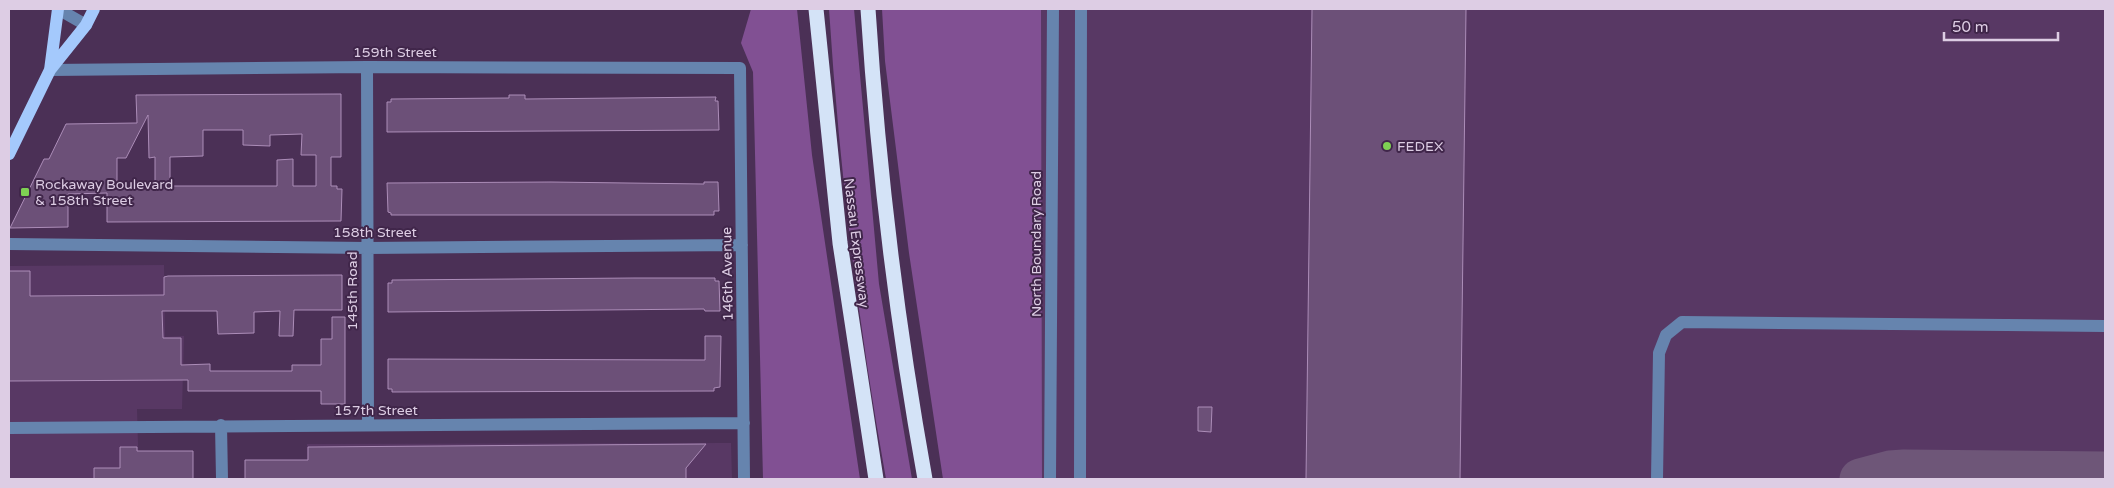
<svg xmlns="http://www.w3.org/2000/svg" width="2114" height="488" font-family="'Varela Round',sans-serif">
	<style>
		.built { fill: #583864 }
		.green { fill: #815093 }
		.lines { fill: none; stroke-linecap: round; stroke-linejoin: round }
		.taxiway { stroke: #6e5678; stroke-width: 41 }
		.building { fill: #6c5078; stroke: #ac8db8; fill-rule: evenodd }
		.minor { stroke: #6684ae; stroke-width: 12 }
		.major { stroke: #a4c9fc; stroke-width: 12 }
		.highway { stroke: #d4e3f7; stroke-width: 15 }
		.poi-dot { fill: #7ed053; stroke: #40264a; stroke-width: 2 }
		.labels { text-anchor: middle; stroke-width: 4; stroke-linejoin: round; paint-order: stroke }
		.street-label { font-size: 14px; fill: #ddcde4; stroke: #40264a }
		.poi-label { font-size: 14px; fill: #ddcde4; stroke: #40264a; text-anchor: start }
	</style>
	<rect width="100%" height="100%" fill="#4b3056"/>
	<path class="built" d="M907 9H2105V479H966Z
		M164 265 165 337 184 336 182 409H137L139 479H9V266Z
		M731 443 732 479H307V444Z"/>
	<path class="green" d="M751 9H797L812 155 860 479H763L753 72 741 43Z
		M829 9H854L879 284 912 479H886C858 324 839 166 829 9Z
		M882 9H1041L1042 479H943L909 253 885 61Z"/>
	<g class="lines">
		<path class="taxiway" d="M1860 479 1890 471 1904 470 2105 472"/>
	</g>
	<path class="building" d="M1312 9H1466L1460 479H1306Z
		M341 94V157H331V186H337V189H342L341 221 107 222V193L68 194V227L10 228 44 159H49L66 124 137 123 136 95ZM148 115 149 158 155 157V187H117V158H126ZM203 130H243V145L270 146V135L302 134 301 155H316V186H293V159L277 160V186H170V157L203 156Z
		M509 95H525V99L716 97 715 101H718L719 130 387 132V102H391V99L509 98Z
		M551 182 704 184V182H718L719 211H714V215H391V213L388 212 387 183Z
		M9 271H30V296L164 295V277L168 276 342 275V310H294L293 336H279L280 311 254 312V333L218 334 217 311H162L163 338H181V365L210 364V371H292V365H321V339H332V317H345V404H321V391H188V380L9 381Z
		M634 278H715V281H719L720 311H705L704 309 388 312V283H392V280Z
		M705 336H721L720 387 714 388V391L392 392V389H388V359L705 360Z
		M1198 407H1212L1211 432 1198 431Z
		M706 444 686 468V479H245V460H308V447Z
		M120 447H137V451H193V479H94V468H120Z"/>
	<g class="lines">
		<path class="minor" d="M58 9 86 25
			M367 67 368 425
			M50 70 367 67 740 68 744 479
			M9 244 367 248 742 245
			M221 425 222 479
			M9 428 744 423
			M1050 479 1053 9
			M1080 479 1081 9
			M1657 479 1659 353 1666 335 1682 322 2105 326"/>
		<path class="major" d="M50 70 58 9
			M9 154 50 70 86 25 94 9"/>
		<path class="highway" d="M816 9 840 243 876 479
			M868 9C878 166 897 324 925 479"/>
	</g>
	<g class="poi-dot">
		<circle cx="1387" cy="146" r="5"/>
		<rect x="20" y="187" width="10" height="10" rx="2.5"/>
	</g>
	<g class="labels">
		<g class="street-label">
			<text x="395" y="57">159th Street</text>
			<text x="375" y="237">158th Street</text>
			<text transform="translate(857 243) rotate(83)" y="5">Nassau Expressway</text>
			<text transform="translate(1036 244) rotate(-90)" y="5">North Boundary Road</text>
			<text transform="translate(727 274) rotate(-91)" y="5">146th Avenue</text>
			<text transform="translate(352 291) rotate(-90)" y="5">145th Road</text>
			<text x="376" y="415">157th Street</text>
		</g>
		<g class="poi-label">
			<text x="1397" y="151">FEDEX</text>
			<text x="35" y="189">Rockaway Boulevard<tspan x="35" dy="16">&amp; 158th Street</tspan></text>
		</g>
	</g>
	<rect width="2114" height="488" fill="none" stroke="#ddcde4" stroke-width="20"/>
	<path d="M1944 32v8h114v-8" fill="none" stroke="#ddcde4" stroke-width="2.5"/>
	<text x="1952" y="32" font-size="15" fill="#ddcde4" stroke="#40264a" stroke-width="4" paint-order="stroke">50 m</text>
</svg>
